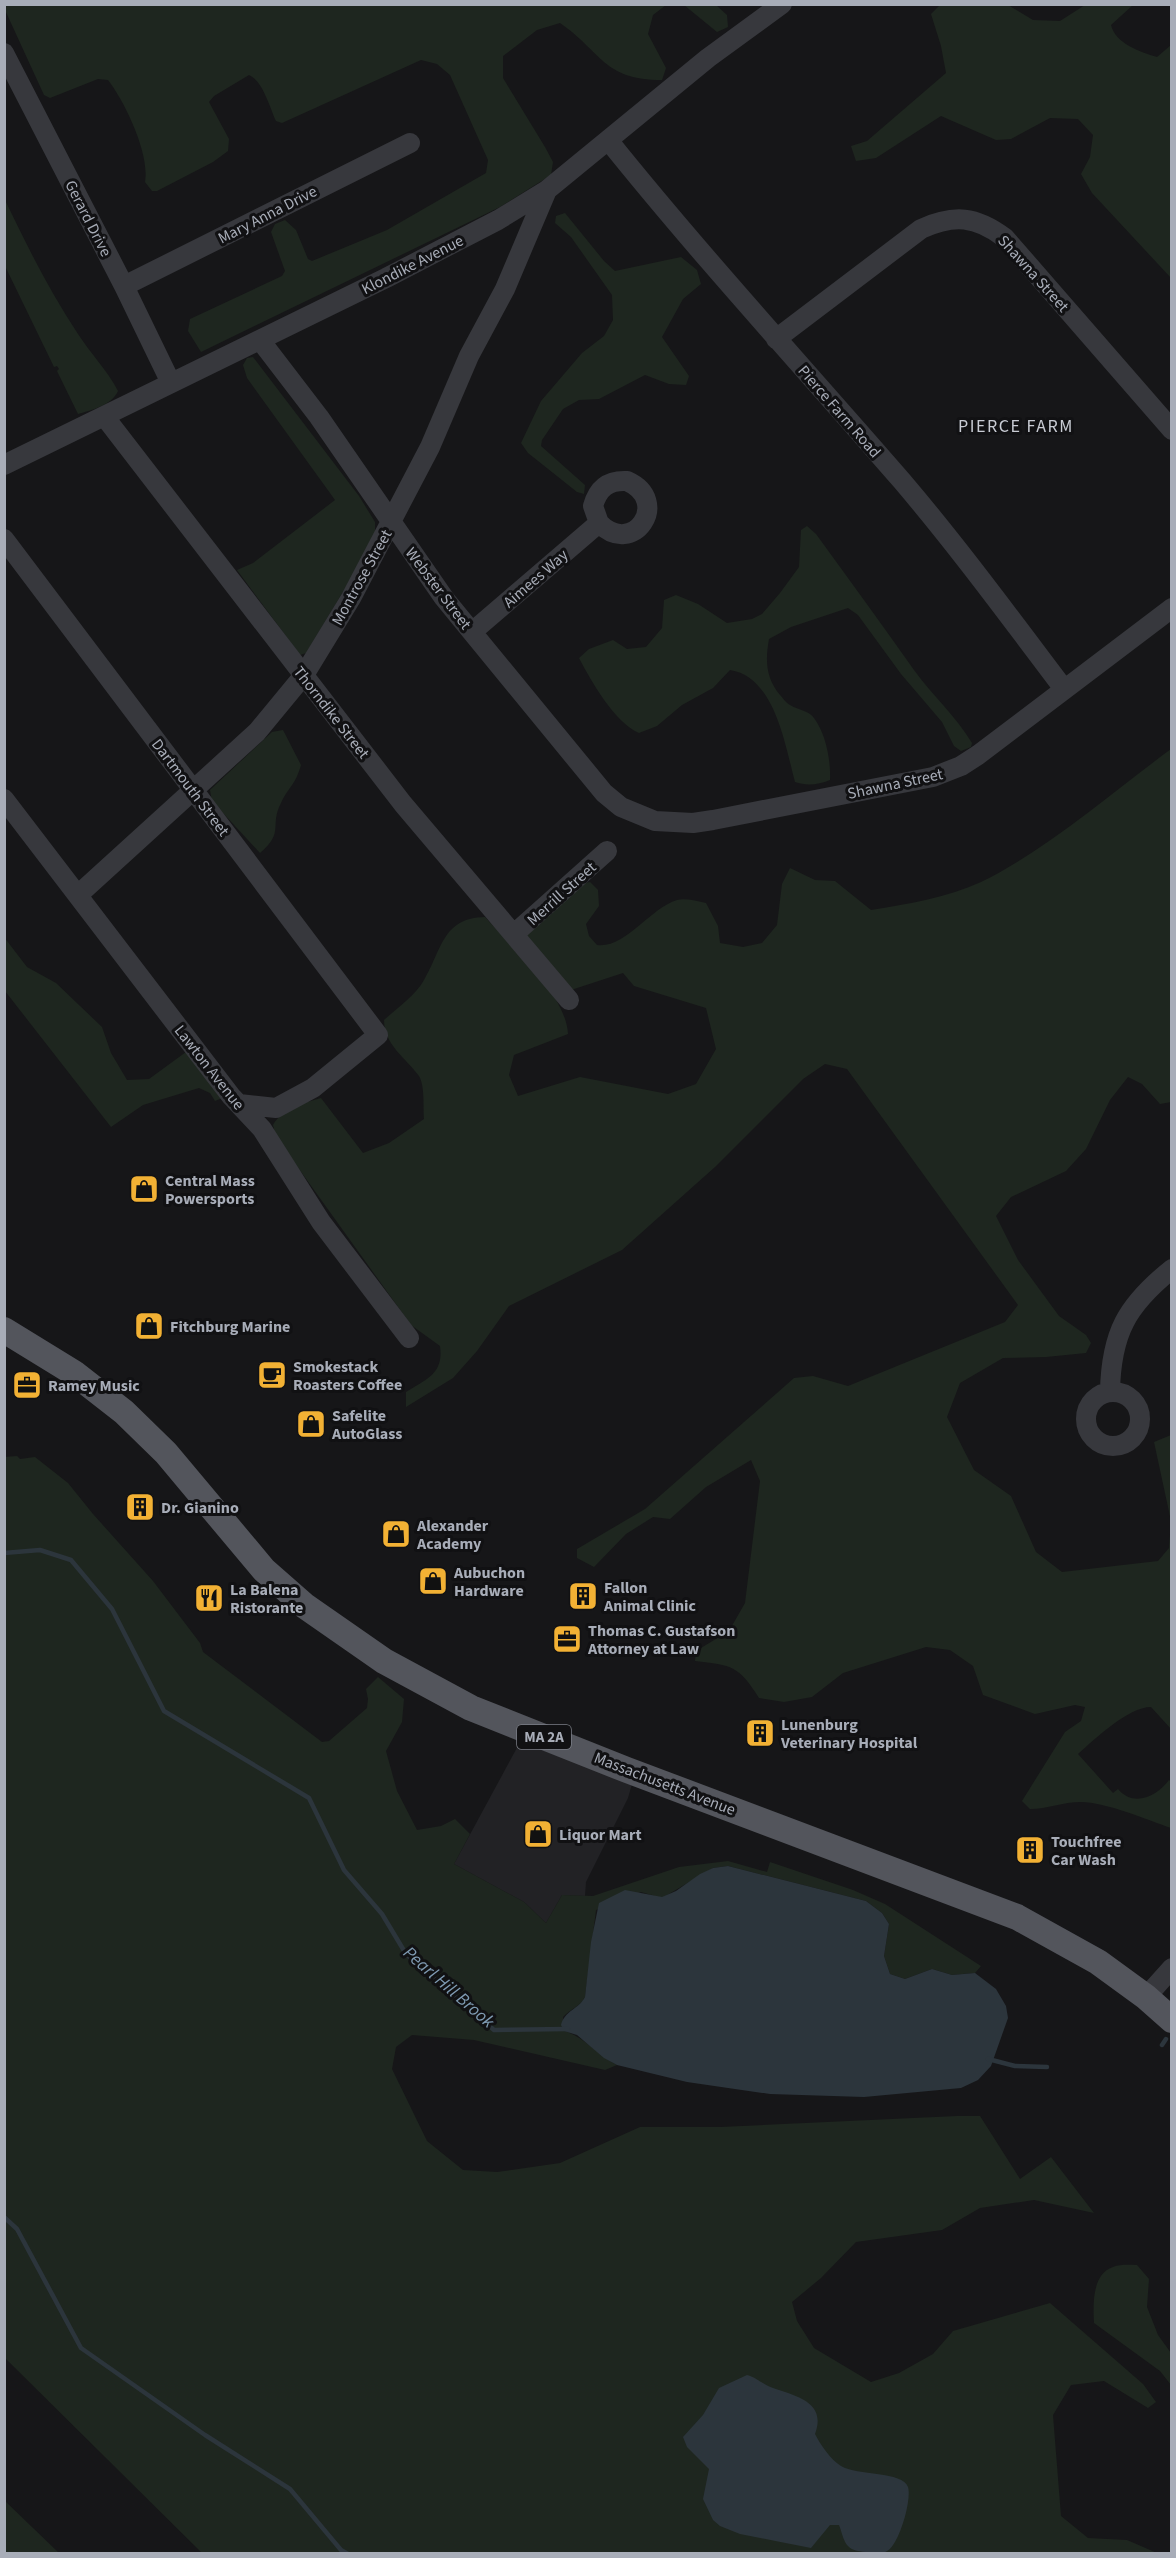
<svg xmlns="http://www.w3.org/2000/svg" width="1176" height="2558" font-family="'Source Sans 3',sans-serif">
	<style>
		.built { fill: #222225 }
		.green { fill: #1e261f }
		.water { fill: #2c353c }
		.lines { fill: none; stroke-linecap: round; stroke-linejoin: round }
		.stream { stroke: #2c353c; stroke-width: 4.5 }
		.minor { stroke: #37383d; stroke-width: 20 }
		.major { stroke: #53555c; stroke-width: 26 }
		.labels { text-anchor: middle; stroke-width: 6; stroke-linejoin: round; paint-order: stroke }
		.shield { fill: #111113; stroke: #7b7e86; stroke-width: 1.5 }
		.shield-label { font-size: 15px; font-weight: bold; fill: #a8adb8 }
		.street-label { font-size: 16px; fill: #a8adb8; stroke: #111113 }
		.poi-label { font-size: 16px; font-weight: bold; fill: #a8adb8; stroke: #111113; text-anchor: start }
		.neighbourhood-label { font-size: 18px; letter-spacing: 1.5px; fill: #c9ccd4; stroke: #111113 }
		.water-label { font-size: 18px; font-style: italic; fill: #7f9bb3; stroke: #111113 }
	</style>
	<rect width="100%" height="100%" fill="#161618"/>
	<path class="built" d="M519 1744 532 1746 632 1784 628 1798 586 1882 585 1896 562 1895 546 1923 524 1902 454 1864Z"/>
	<path class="green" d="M941 4 1008 5 1033 20 1060 21 1085 5H1133L1111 25C1115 43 1140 52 1157 57L1171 45V278L1092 193 1081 174 1090 157 1093 135 1078 119 1050 118 1011 139 996 140 941 116 876 158 856 161 851 146 867 141 946 73 941 46 931 14Z
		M4 5H666L653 15 648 34 666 68 662 80C603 80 602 52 560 23L537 30 503 56V78L545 147 553 162 551 175 500 207 201 352 188 331 190 319 282 276 285 271 271 232 275 224 285 220 296 230 308 259 312 261 387 230 486 173 488 160 450 75 437 64 421 60 282 123 276 121C270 108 263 81 249 75L214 96 209 102 229 139 228 151 213 162 157 191H152L145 182C150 154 125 102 108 80L98 79 50 98 44 95 5 10Z
		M684 5H716L727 15 728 27 717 32Z
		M5 200C27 246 50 292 78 334 91 354 107 370 118 391 112 405 92 410 78 414L57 371 59 369 57 366 54 367 5 266Z
		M565 213 604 261 615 271 681 257 697 270 701 284 683 299 662 337 689 376 686 385 669 384 645 375 599 399 579 400 563 409 542 440 541 446 585 485 584 494 577 492 528 453 521 443 541 401 582 353 604 336 613 320 612 295 571 237 555 223 556 216Z
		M253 357 359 496 375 522V539L306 653 300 655 237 570 253 563 335 500 247 378 243 365 247 358Z
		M807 526 816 534C849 579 882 625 914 670 932 695 956 716 972 743L971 747 961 751 954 746 942 722 901 674 858 615 848 608 791 627 769 639C765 661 766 678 780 695 783 698 786 703 790 705 798 710 808 710 814 718 826 734 831 761 830 780 818 785 806 786 795 782 785 745 775 677 730 670L713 688 682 705 657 726 639 733C615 723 591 681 579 658L589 649 613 640 627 649 646 647 662 628 664 600 676 595 698 604 727 623 752 619 762 614 780 593 799 567 801 530Z
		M283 730 301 765C295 786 289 786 281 803 269 826 285 832 260 853L212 801 210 790 272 732Z
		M1171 749V1102L1160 1104 1142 1084 1128 1077 1110 1100 1086 1149 1066 1171 1011 1197 996 1216 1018 1260 1059 1316 1086 1335 1091 1343 1086 1353 1046 1357 1003 1358 960 1383 947 1417 974 1470 1011 1496 1036 1552 1062 1572 1158 1561 1169 1548 1171 1521 1154 1442 1171 1435V1729L1151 1707C1128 1707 1095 1739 1078 1754L1113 1793 1118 1789C1134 1808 1157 1796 1169 1780L1171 1782V1828C1148 1820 1105 1802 1081 1802 1063 1802 1047 1809 1030 1809L1022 1801 1065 1732 1081 1721 1085 1707 1075 1705 1035 1714 983 1695 973 1666 950 1650 926 1647 843 1673 812 1697 784 1702 759 1698C739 1666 732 1665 695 1661L696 1651 729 1631 745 1603 760 1481 751 1460 706 1487 670 1519 653 1517 626 1534 594 1567 577 1558V1549L645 1509 794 1378 813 1376 848 1386 1005 1322 1018 1305 847 1069 825 1064 803 1079 715 1167 622 1250 509 1306 477 1351 453 1378 406 1407V1392C426 1379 444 1374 440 1346L411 1325 276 1137 273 1125C282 1109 303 1103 321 1098L363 1153 389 1143 424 1119C423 1107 425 1086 419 1076 406 1058 384 1045 384 1020 397 1008 416 995 424 980 442 950 442 918 485 917 511 946 566 994 568 1034L514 1055 509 1075 518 1096 580 1077 668 1094 696 1084 716 1049 706 1008 634 986 623 973 568 991 523 933 578 884 590 882 598 890 599 906 586 924 589 936 597 945C625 949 650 908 677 900 685 898 697 901 706 903L718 926 720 943 743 947 762 943 777 925 782 884 790 868 815 880 835 881 871 910C908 904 946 898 981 882 1045 851 1113 792 1171 749Z
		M4 937 27 967 56 983 102 1027 111 1053 127 1080 149 1079 186 1052 227 1096 215 1101 210 1093 199 1088 143 1105 111 1127 5 991Z
		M17 1456 20 1459 35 1457 68 1483 93 1514 153 1581 200 1643 203 1652 322 1742 329 1741 367 1708 368 1699 366 1689 378 1677 404 1699 402 1722 386 1751 397 1791 417 1830 441 1826 455 1819 470 1834 454 1864 524 1902 546 1923 562 1895 593 1896 679 1867 728 1861 767 1872 770 1862 853 1890 885 1904 981 1966 975 1973 952 1975 932 1969 905 1979 890 1974 884 1956 889 1924 882 1913 866 1901 728 1866 713 1868 662 1898 641 1892 596 1910 585 1997C580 2007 570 2009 563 2017L564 2031C585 2037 598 2055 617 2065L605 2070 474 2040 412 2035 396 2047 392 2069 427 2141 463 2170 497 2172 560 2163 640 2127H721L957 2116H980L1020 2179 1051 2157 1094 2213 1034 2200 980 2208 942 2230 856 2242 821 2278 792 2302 797 2321 814 2348 871 2382 899 2373 933 2354 953 2331 1050 2303 1143 2384 1156 2402 1148 2408 1104 2381 1071 2385 1053 2415 1061 2516 1088 2538 1127 2540 1157 2553H202L5 2358 4 1457Z
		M1137 2265 1149 2279 1147 2307 1158 2335 1171 2353V2385L1160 2371 1094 2323C1093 2304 1092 2274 1113 2267 1120 2264 1130 2265 1137 2265Z
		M4 2501H5L59 2553H5Z"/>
	<path class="water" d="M728 1866 866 1901 882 1913 889 1924 884 1956 890 1974 905 1979 932 1969 952 1975 975 1973 996 1989 1006 2006 1008 2018 991 2066 978 2080 961 2088 864 2097 770 2094 687 2082 617 2065 604 2058 577 2035 564 2031 561 2025C565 2010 578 2010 585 1997L591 1942 599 1903 625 1890 662 1897 676 1891 700 1874 713 1868Z
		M747 2375C758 2378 763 2385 773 2388 796 2396 827 2402 815 2434 820 2444 831 2460 841 2466 857 2476 903 2471 908 2487 912 2500 899 2545 887 2551 881 2555 872 2553 865 2552 858 2551 853 2551 848 2546 843 2541 842 2532 839 2525H830L811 2548 740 2534 720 2526 713 2520 703 2499 709 2469 687 2447 683 2437 703 2415 719 2388Z"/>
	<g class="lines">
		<path class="stream" d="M4 1553 40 1550 71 1560 112 1609 164 1711 309 1798 344 1870 382 1914 406 1954 494 2030 568 2029
			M1162 2045 1166 2039
			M988 2059 1015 2066 1047 2067
			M4 2217 17 2229 81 2348 205 2435 290 2489 341 2550 348 2554"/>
		<path class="minor" d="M4 53 124 286 171 383
			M608 140C702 257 804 368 902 481 959 548 1011 619 1064 689
			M124 286 410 143
			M776 339 921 229C954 214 976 216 1005 238L1172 430
			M260 340 319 417 444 598 604 793 621 807 655 821 693 823 713 820 933 777 961 766 978 755 1172 608
			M104 416 403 804 569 1000
			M4 465 386 278 498 220 547 190 708 58 782 4
			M4 539 378 1035 313 1088 276 1108 239 1104
			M472 632 599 523C633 558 672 501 627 481 608 480 598 488 593 506L599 523
			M4 799 231 1096 262 1129 321 1222 409 1338
			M78 895 257 732 304 675 351 598 430 447 469 356 505 289 547 190
			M514 934 607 851
			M1086 1419a27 27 0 1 1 54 0a27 27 0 1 1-54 0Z
			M1110 1392C1111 1333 1127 1305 1172 1269
			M1146 1997 1172 1968"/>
		<path class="major" d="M4 1330 74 1373 124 1412 166 1453 264 1570 305 1606 384 1661 471 1708 627 1770 1017 1917 1098 1962 1146 1997 1172 2020"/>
	</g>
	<defs>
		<g id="shop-square" transform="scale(1.5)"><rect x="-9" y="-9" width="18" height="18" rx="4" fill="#f2b134" stroke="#111113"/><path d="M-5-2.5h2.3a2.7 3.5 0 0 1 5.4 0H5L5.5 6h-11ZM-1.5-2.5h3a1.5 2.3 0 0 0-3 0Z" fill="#111"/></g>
		<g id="cafe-square" transform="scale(1.5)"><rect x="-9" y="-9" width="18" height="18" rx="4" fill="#f2b134" stroke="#111113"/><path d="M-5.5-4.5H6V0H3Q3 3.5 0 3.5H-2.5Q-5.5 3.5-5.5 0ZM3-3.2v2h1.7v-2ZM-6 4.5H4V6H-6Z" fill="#111"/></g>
		<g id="office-square" transform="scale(1.5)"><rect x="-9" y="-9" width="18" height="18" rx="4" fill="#f2b134" stroke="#111113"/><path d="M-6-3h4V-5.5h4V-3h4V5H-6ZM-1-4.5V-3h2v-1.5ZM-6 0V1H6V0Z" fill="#111"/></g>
		<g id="building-square" transform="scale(1.5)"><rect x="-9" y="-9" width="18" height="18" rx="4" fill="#f2b134" stroke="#111113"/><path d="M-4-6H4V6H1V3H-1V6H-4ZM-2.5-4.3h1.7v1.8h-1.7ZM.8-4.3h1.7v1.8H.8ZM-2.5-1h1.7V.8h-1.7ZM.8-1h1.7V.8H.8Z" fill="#111"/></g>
		<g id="restaurant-square" transform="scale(1.5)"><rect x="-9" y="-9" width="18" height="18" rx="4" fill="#f2b134" stroke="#111113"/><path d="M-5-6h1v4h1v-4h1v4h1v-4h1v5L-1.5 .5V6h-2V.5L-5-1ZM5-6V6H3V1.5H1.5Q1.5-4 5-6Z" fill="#111"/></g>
	</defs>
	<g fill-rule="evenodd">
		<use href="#shop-square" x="144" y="1189"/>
		<use href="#shop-square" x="149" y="1326"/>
		<use href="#cafe-square" x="272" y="1375"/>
		<use href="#office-square" x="27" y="1385"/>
		<use href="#shop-square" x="311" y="1424"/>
		<use href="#building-square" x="140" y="1507"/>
		<use href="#shop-square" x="396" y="1534"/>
		<use href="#shop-square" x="433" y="1581"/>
		<use href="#building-square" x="583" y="1596"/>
		<use href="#restaurant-square" x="209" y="1598"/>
		<use href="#office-square" x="567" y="1639"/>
		<use href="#building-square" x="760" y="1733"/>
		<use href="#shop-square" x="538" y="1834"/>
		<use href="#building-square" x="1030" y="1850"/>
	</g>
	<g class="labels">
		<rect class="shield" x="517" y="1725" width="54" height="24" rx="4.5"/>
		<g class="shield-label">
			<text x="544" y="1742">MA 2A</text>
		</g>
		<g class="street-label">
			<text transform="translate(267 214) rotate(-27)" y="6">Mary Anna Drive</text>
			<text transform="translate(89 218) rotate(63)" y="6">Gerard Drive</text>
			<text transform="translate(412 264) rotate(-27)" y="6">Klondike Avenue</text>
			<text transform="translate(1034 273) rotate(48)" y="6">Shawna Street</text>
			<text transform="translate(840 411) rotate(49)" y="6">Pierce Farm Road</text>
			<text transform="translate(361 577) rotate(-61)" y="6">Montrose Street</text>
			<text transform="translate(535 578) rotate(-41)" y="6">Aimees Way</text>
			<text transform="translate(439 588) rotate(53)" y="6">Webster Street</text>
			<text transform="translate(332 712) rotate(52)" y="6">Thorndike Street</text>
			<text transform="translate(895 783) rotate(-12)" y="6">Shawna Street</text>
			<text transform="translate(191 787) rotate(53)" y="6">Dartmouth Street</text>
			<text transform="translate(561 893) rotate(-42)" y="6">Merrill Street</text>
			<text transform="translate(210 1067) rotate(52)" y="6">Lawton Avenue</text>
			<text transform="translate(665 1783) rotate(21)" y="6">Massachusetts Avenue</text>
		</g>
		<g class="poi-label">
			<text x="165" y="1186">Central Mass<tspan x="165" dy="18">Powersports</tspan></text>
			<text x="170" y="1332">Fitchburg Marine</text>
			<text x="293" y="1372">Smokestack<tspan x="293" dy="18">Roasters Coffee</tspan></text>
			<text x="48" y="1391">Ramey Music</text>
			<text x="332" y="1421">Safelite<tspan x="332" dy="18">AutoGlass</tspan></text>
			<text x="161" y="1513">Dr. Gianino</text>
			<text x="417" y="1531">Alexander<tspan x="417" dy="18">Academy</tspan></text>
			<text x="454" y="1578">Aubuchon<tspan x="454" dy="18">Hardware</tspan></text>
			<text x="604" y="1593">Fallon<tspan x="604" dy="18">Animal Clinic</tspan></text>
			<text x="230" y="1595">La Balena<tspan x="230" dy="18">Ristorante</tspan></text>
			<text x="588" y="1636">Thomas C. Gustafson<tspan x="588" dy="18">Attorney at Law</tspan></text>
			<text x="781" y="1730">Lunenburg<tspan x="781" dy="18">Veterinary Hospital</tspan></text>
			<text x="559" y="1840">Liquor Mart</text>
			<text x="1051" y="1847">Touchfree<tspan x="1051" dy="18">Car Wash</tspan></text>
		</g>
		<g class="neighbourhood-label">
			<text x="1016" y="432">PIERCE FARM</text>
		</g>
		<g class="water-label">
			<text transform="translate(449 1987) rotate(41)" y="6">Pearl Hill Brook</text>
		</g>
	</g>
	<rect width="1176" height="2558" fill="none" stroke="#a8adb8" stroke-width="12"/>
</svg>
